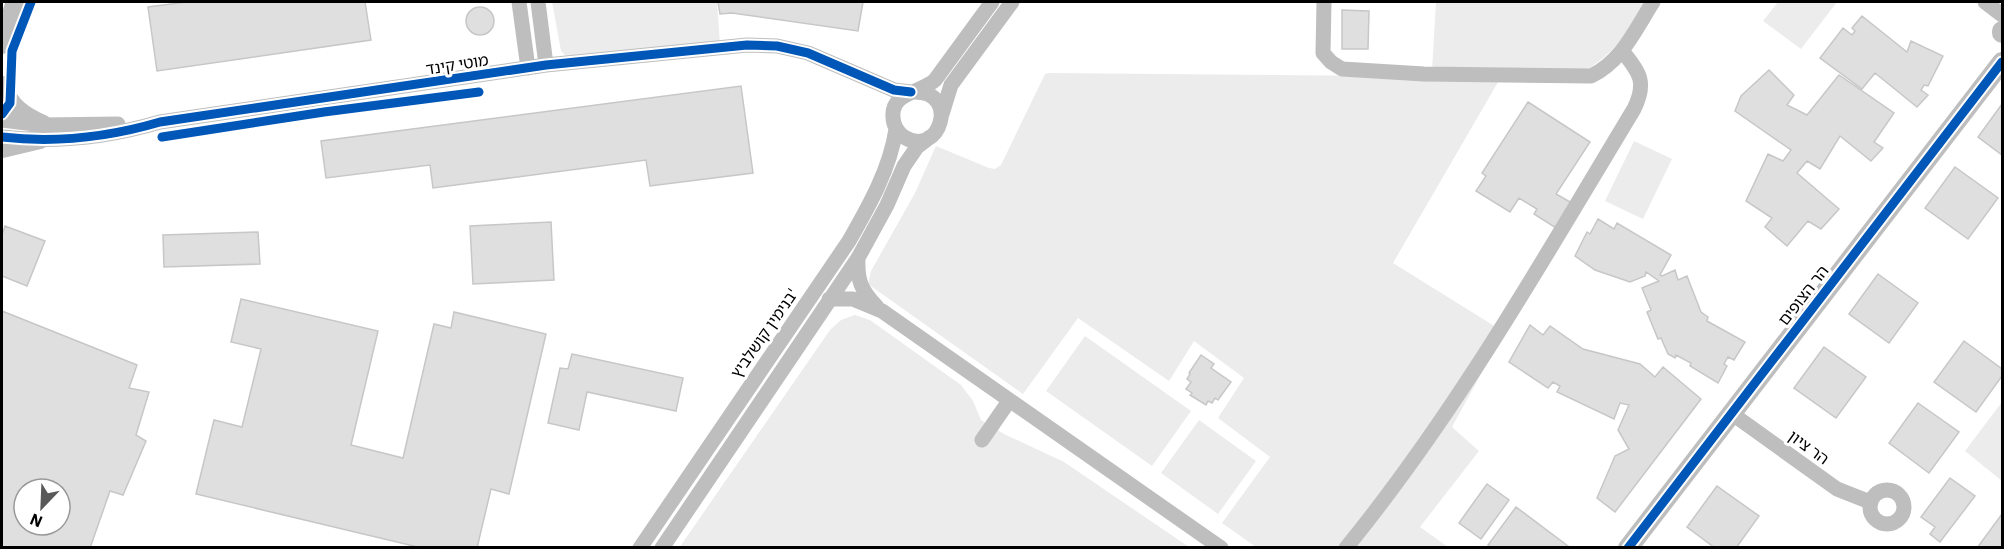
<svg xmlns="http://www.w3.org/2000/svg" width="2004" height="549" font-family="'IBM Plex Sans','Noto Sans Hebrew',sans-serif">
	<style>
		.green { fill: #ececec }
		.building { fill: #dfdfdf; stroke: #c7c7c7; stroke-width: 1.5; fill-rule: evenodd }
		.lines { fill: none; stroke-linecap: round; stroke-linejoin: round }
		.minor { stroke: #bebebe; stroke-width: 15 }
		.tertiary { stroke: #bebebe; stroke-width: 20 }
		.cycleway-casing { stroke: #fff; stroke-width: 13 }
		.cycleway { stroke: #0057b8; stroke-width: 9 }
		.labels { text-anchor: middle; stroke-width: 6; stroke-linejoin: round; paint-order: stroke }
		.street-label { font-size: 16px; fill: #000; stroke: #fff }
	</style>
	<rect width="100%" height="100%" fill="#fff"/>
	<path class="green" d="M552 2H717L720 44 567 57 561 51Z
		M1436 2H1645C1626 32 1618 51 1586 70H1432Z
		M1778 2H1837L1801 49 1763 21Z
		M1049 73 1501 77 1393 263 1504 332 1452 427 1479 451 1420 527 1448 547H1256L1222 523 1270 457 1218 418 1244 378 1194 341 1169 381 1078 318 1023 394 868 284 871 271 915 193 936 146 989 168 995 169 1001 165 1045 74Z
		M1634 141 1672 159 1643 219 1605 201Z
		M855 315 870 320 961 385 973 401 981 420 1004 434 1064 462 1189 547 679 548 830 330 841 320Z
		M1085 336 1191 411 1152 466 1046 391Z
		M2002 402V481L1965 451Z
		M1199 420 1256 461 1218 514 1161 473Z"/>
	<path class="building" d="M187 2H365L371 40 157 71 148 7Z
		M718 2H863L858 31 732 13 720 14Z
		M466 21a14 14 0 1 1 28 0a14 14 0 1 1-28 0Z
		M1342 10 1369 11 1368 49H1342Z
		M1862 16 1907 52 1911 41 1943 56 1928 86 1924 85 1921 90 1928 95 1917 107 1875 73 1862 89 1820 58 1843 28 1852 35 1855 31 1852 28Z
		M1769 70 1794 95 1787 105 1807 115 1839 75 1894 113 1874 142 1883 148 1871 161 1840 136 1820 169 1807 161 1797 173 1839 209 1821 229 1808 221 1787 246 1765 227 1772 218 1746 201 1768 154 1783 161 1791 150 1735 111 1741 96Z
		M741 86 753 173 650 186 646 160 433 188 430 165 326 178 321 141Z
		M1528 102 1590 142 1556 194 1572 203 1556 228 1534 214 1537 209 1519 198 1510 212 1476 191 1486 176 1482 173Z
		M2002 104V155L1978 137Z
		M1955 167 1998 198 1968 239 1925 208Z
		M1598 219 1614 229 1617 223 1671 255 1660 275 1662 276 1675 270 1678 280 1687 276 1701 312 1708 317 1707 321 1745 342 1734 360 1728 357 1724 364 1727 366 1718 383 1690 366 1691 363 1676 355 1675 358 1668 354 1661 338 1658 339 1647 312 1651 310 1642 288 1659 281 1646 272 1645 276 1630 282 1595 270 1575 256 1587 232 1590 234Z
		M551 222 554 280 473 284 470 226Z
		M5 226 45 241 27 286 2 276V235Z
		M258 232 260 264 164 267 163 235Z
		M1878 274 1918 303 1889 343 1849 314Z
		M241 299 378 331 351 445 403 458 434 324 451 328 454 312 546 334 509 494 491 489 477 548H422L196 494 214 420 242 427 261 349 231 342Z
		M2 311 137 365 129 388 149 392 136 435 146 441 123 495 110 491 90 548H2ZM24 489H60V525H24Z
		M1530 325 1543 335 1550 326 1583 349 1640 364 1655 377 1663 367 1701 399 1615 512 1597 498 1615 456 1629 449 1618 430 1629 405 1620 403 1614 419 1557 392 1560 386 1553 382 1548 388 1509 362Z
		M1964 341 2002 369V376L1976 412 1934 382Z
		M1824 347 1866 377 1836 418 1794 388Z
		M572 354 683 378 676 411 587 392 579 430 548 423 560 368 568 369Z
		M1201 355 1214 364 1211 368 1231 382 1218 400 1215 398 1212 403 1208 401 1206 405 1190 395 1192 393 1186 389 1191 382 1187 379 1190 374 1189 373Z
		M1918 403 1959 432 1929 473 1889 443Z
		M1950 478 1975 496 1940 542 1930 534 1935 527 1921 517Z
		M1487 484 1509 500 1481 539 1459 523Z
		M1717 486 1759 516 1736 548H1715L1687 527Z
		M1516 507 1568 546 1566 548H1492L1488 545Z
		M2002 514V548H1977Z"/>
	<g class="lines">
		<path class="minor" d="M519 2 528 68
			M538 2 546 65
			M1324 2 1323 53 1331 62 1342 69 1424 74 1591 76C1622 61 1635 30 1653 2
			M1985 2 2002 15
			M914 92C961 91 940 159 904 137 898 133 893 125 893 117 891 92 921 93 935 80L992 2
			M942 114 951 85 1012 2
			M2 120 43 125 118 124
			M2 137C54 143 109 137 160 122L546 65 747 45 777 46 808 53 894 90 911 92
			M858 258C857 281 861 290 877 307
			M829 299H853L882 311 1221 548
			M1731 413 1837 489 1870 502
			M982 440 1009 401
			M1870 507a17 17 0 1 1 34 0a17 17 0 1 1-34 0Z
			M640 548 849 241C869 206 890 169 896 129
			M662 548 858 258 887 205 904 166 917 147 930 137
			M1346 548C1457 412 1544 258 1634 109 1647 83 1640 72 1622 51"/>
		<path class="tertiary" d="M2002 31V33
			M2 44 16 2
			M2 86C9 107 24 117 43 125
			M2 148 40 139
			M1628 548 2002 62"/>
		<g class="cycleway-casing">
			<path id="cycleway" d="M2 114 10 103 12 51 31 2
				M2 137C54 143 109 137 160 122L546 65 747 45 777 46 808 53 894 90 911 92
				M162 137 324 112 479 92
				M1628 548 2002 62"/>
		</g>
		<use href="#cycleway" class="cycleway"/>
	</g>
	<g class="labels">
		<g class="street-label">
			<text transform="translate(457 64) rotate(-9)" y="6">מוטי קינד</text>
			<text transform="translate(1803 295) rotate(-52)" y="6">הר הצופים</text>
			<text transform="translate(764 333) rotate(-55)" y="6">בנימין קושלביץ'</text>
			<text transform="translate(1809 447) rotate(36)" y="6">הר ציון</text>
		</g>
	</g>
	<rect width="2004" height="549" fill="none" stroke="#000000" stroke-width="6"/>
	<g transform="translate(42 507) rotate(203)"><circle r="28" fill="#ffffff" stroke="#999999" stroke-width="1.5"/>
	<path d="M0-4.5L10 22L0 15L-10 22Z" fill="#595959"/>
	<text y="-9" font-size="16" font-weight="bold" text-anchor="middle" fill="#000000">N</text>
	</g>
</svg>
